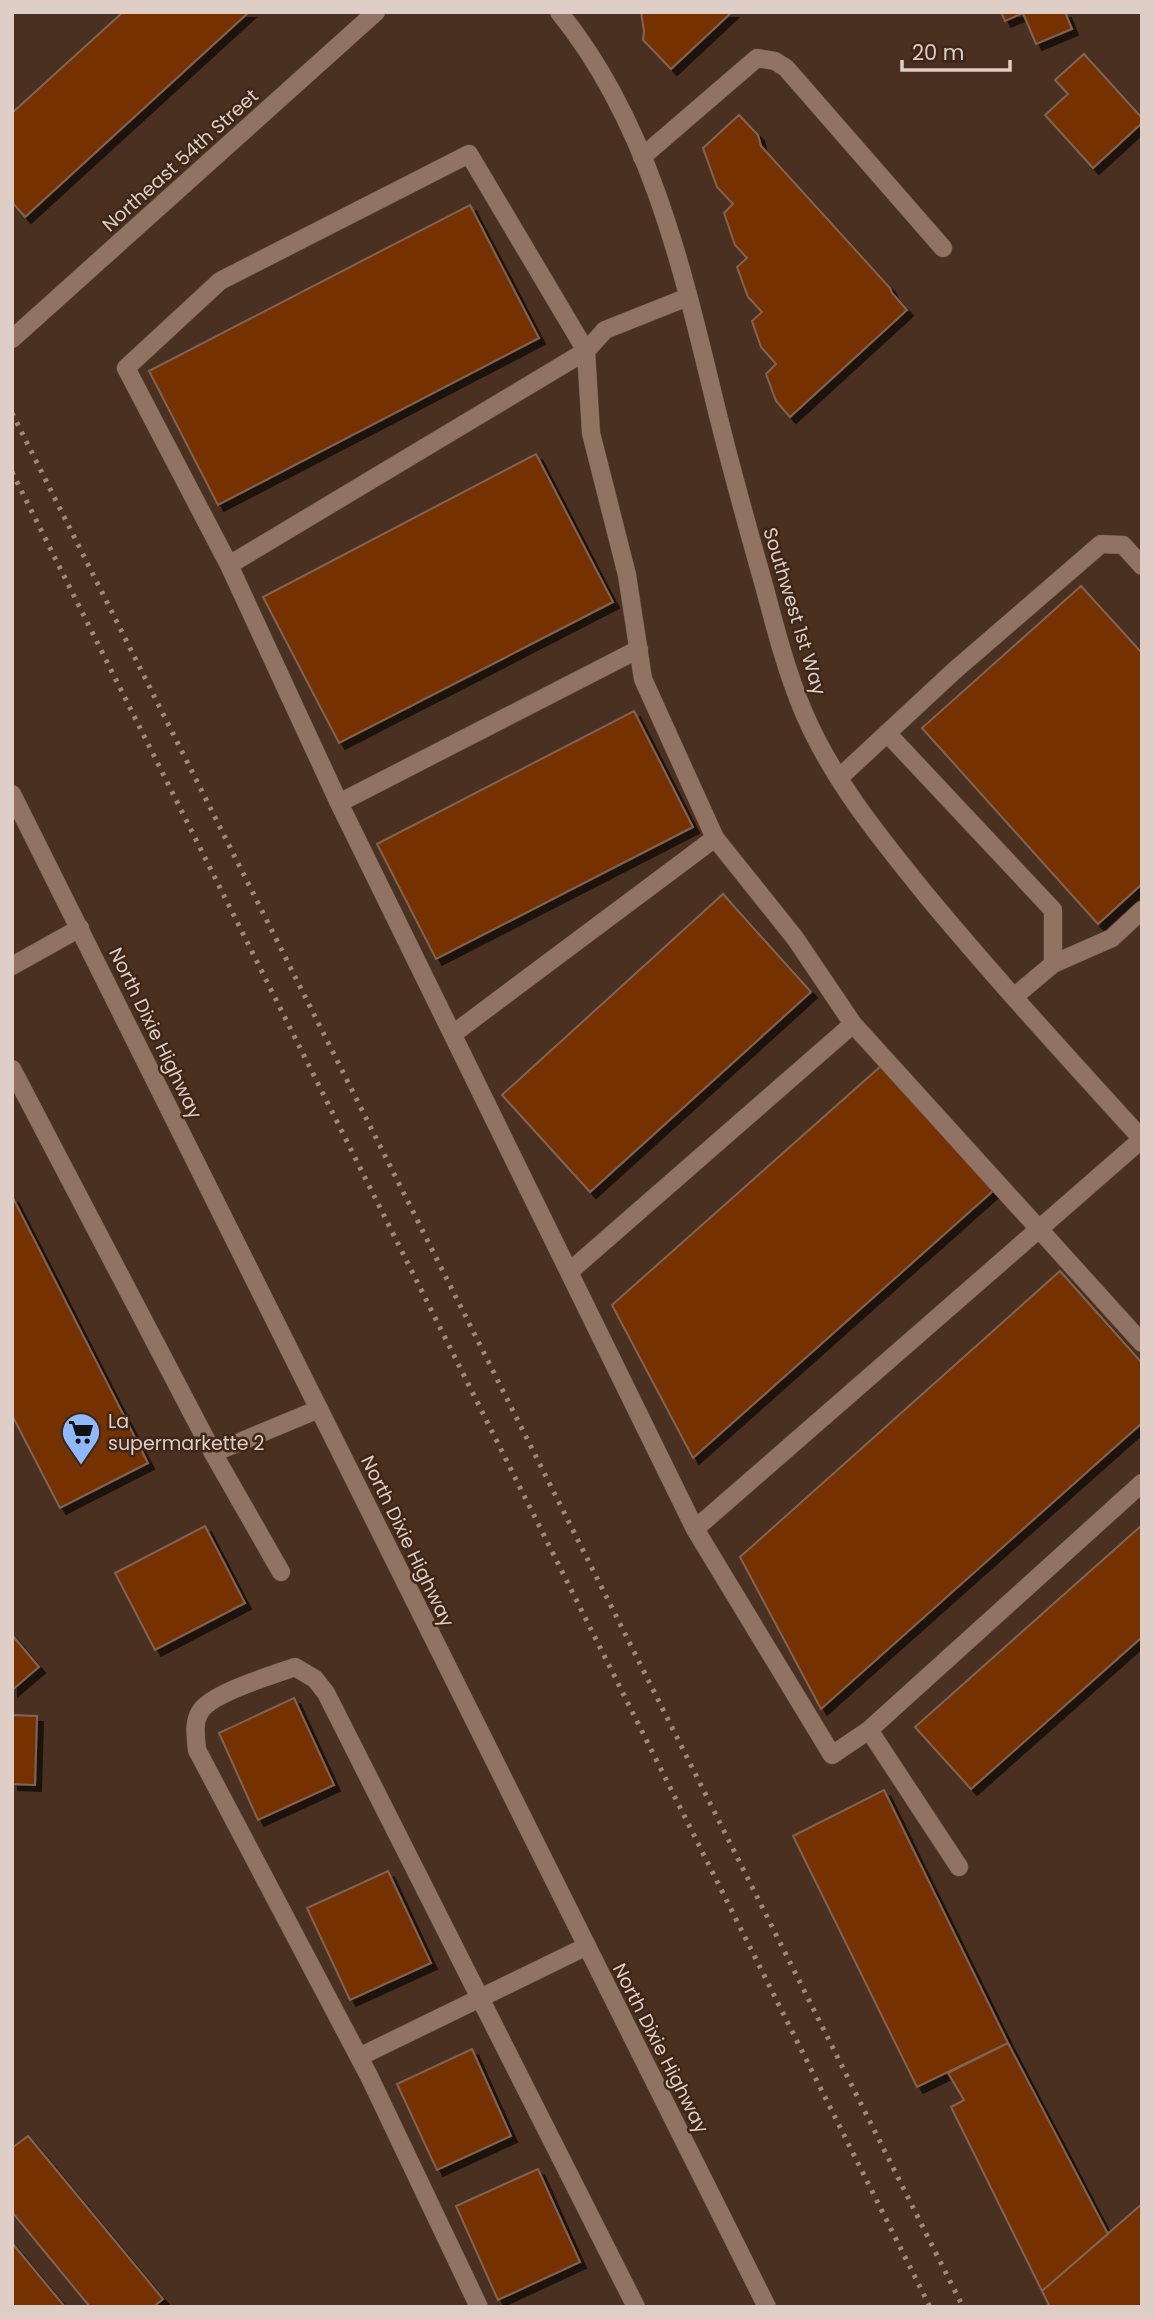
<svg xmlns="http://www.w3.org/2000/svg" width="1154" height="2319" font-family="Poppins,sans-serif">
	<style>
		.building { fill: #753300; stroke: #806353; stroke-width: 2; filter: url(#shadow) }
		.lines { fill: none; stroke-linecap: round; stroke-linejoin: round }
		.service-casing { stroke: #644e41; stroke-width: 19 }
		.minor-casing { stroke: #644e41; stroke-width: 19 }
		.tertiary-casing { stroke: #644e41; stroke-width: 19 }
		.secondary-casing { stroke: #644e41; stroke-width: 19 }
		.service { stroke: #917363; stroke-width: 18 }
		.minor { stroke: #917363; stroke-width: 18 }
		.tertiary { stroke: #917363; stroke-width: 18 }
		.secondary { stroke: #917363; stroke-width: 18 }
		.rail { stroke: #9c887c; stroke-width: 5; stroke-dasharray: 3.5 7; stroke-linecap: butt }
		.labels { text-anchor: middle; stroke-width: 5; stroke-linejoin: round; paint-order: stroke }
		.street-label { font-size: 19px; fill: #dfcec5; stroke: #3e2618 }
		.poi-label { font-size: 19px; fill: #dfcec5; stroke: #3e2618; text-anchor: start }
	</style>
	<defs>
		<filter id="shadow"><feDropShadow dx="6" dy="6" stdDeviation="0" flood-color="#0009"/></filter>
	</defs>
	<rect width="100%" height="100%" fill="#493021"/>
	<path class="building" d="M123 12H249L25 217 12 202V113Z
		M641 12H732L671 69 643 40 644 31Z
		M1001 12H1065L1072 29 1036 44 1023 13 1005 21Z
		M1084 54 1142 118V123L1093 168 1045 115 1068 94 1055 80Z
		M739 115 758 135 761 146 890 288 892 293 907 310 790 417 776 401 766 374 776 364 761 347 752 321 762 312 748 297 737 267 747 258 735 245 724 213 733 204 717 187 703 148Z
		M470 205 539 338 218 505 149 371Z
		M536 454 613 602 339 743 263 597Z
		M1081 586 1142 653V884L1098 924 922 728Z
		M634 711 693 827 436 959 377 844Z
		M723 894 811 992 590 1192 502 1095Z
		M881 1066 993 1191 693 1458 612 1305Z
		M12 1196 148 1463 60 1508 12 1415Z
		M1060 1271 1142 1363V1423L821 1709 740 1557Z
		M1142 1525V1637L971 1789 915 1727Z
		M205 1526 245 1603 155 1650 115 1573Z
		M12 1635 39 1667 12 1690Z
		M294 1698 334 1785 258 1820 219 1733Z
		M12 1715 37 1716 35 1785 12 1784Z
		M884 1790 1008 2043 917 2087 793 1836Z
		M388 1871 431 1963 350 2000 307 1908Z
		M1008 2043 1108 2234 1042 2291 951 2107 964 2100 948 2073Z
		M472 2049 511 2136 437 2170 397 2084Z
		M28 2136 163 2299 153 2307H90L12 2212V2148Z
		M538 2169 580 2262 498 2300 456 2206Z
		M1142 2204V2307H1050L1042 2291Z
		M12 2243 65 2307H12Z"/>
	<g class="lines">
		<g class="service-casing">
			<path id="service" d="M642 157 757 58 775 61 786 68 943 248
				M229 565 586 351 591 433 627 575 643 679 715 838 795 938 853 1024
				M887 733 1053 910V964
				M840 777 954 671 1101 544 1123 545 1142 566
				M339 803 639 649
				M12 966 80 928
				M1014 997 1053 964 1112 938 1142 910
				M453 1034 715 838
				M12 1069 213 1453 319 1409
				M569 1272 339 803 229 565 126 368 220 281 469 154 586 351 605 330 688 297
				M213 1453 281 1572
				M695 1529 1039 1229 1142 1343
				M869 1730 1142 1483
				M959 1867 869 1730 832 1755 695 1529 569 1272 853 1024 1039 1229 1142 1139
				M359 2057 587 1946
				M479 2307 369 2076 197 1750C196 1737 193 1723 200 1712 211 1693 273 1675 295 1667L315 1679 326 1693 636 2307"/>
		</g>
		<g class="minor-casing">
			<path id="minor" d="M559 12C650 124 683 271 716 407 731 468 748 529 765 589 776 631 787 673 804 713 833 781 881 839 927 896 996 979 1069 1059 1142 1139"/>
		</g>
		<g class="tertiary-casing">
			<path id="tertiary" d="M12 339 376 12"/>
		</g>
		<g class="secondary-casing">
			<path id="secondary" d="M12 794 767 2307"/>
		</g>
		<use href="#service" class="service"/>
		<use href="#minor" class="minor"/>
		<use href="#tertiary" class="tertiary"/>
		<use href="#secondary" class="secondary"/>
		<path class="rail" d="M12 413 963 2307
			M12 472 930 2307"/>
	</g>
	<defs>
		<g id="supermarket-pin" transform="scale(2.0125)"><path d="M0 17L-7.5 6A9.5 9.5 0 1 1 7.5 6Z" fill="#8eb9fd" stroke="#3e2618"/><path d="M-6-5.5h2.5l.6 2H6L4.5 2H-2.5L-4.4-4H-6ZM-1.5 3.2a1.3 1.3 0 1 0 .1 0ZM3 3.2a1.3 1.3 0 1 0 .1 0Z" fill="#111"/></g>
	</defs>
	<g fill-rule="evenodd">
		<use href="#supermarket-pin" x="81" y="1432"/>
	</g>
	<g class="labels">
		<g class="street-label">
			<text transform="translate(180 160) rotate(-42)" y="7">Northeast 54th Street</text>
			<text transform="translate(795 611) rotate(73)" y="7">Southwest 1st Way</text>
			<text transform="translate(156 1033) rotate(64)" y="7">North Dixie Highway</text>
			<text transform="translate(408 1541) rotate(64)" y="7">North Dixie Highway</text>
			<text transform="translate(661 2048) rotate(63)" y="7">North Dixie Highway</text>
		</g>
		<g class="poi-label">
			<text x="108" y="1428">La<tspan x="108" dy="22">supermarkette 2</tspan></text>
		</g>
	</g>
	<rect width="1154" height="2319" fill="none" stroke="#dfcec5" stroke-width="28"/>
	<path d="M902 60v10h108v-10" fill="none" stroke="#dfcec5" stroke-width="3.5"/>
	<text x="912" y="60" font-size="21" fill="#dfcec5" stroke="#3e2618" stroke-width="5" paint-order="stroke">20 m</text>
</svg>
